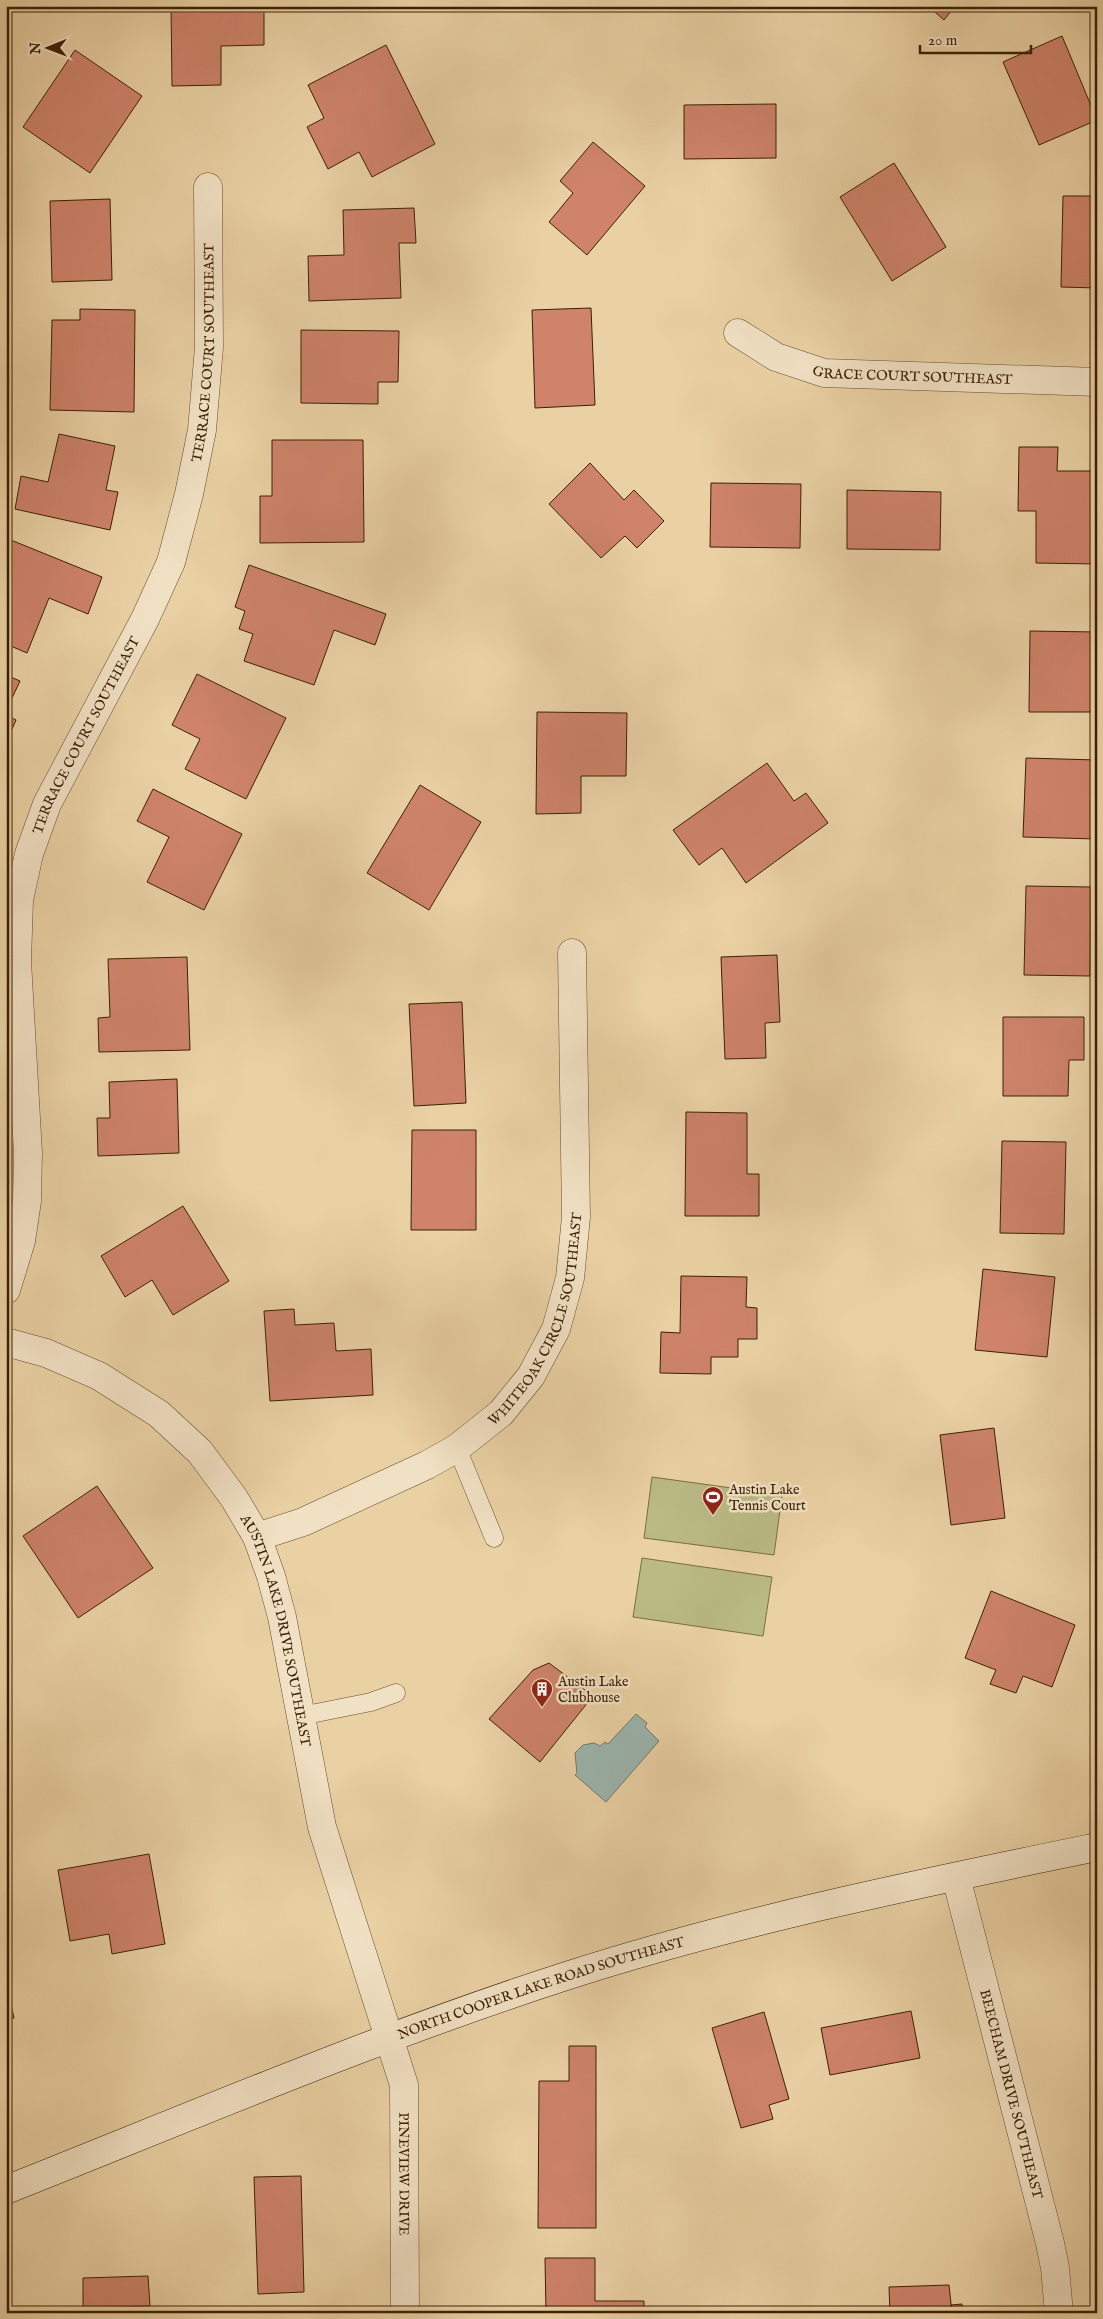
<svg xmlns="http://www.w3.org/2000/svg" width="1103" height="2319" font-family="'IM FELL English',serif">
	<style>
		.green { fill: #baba84; stroke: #7b6d44 }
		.water { fill: #9ab5ae; stroke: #74796a }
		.building { fill: #ce836a; stroke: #3c2005 }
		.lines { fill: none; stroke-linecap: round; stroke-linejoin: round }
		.lane-casing { stroke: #684c2d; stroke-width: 19 }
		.street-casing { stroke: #684c2d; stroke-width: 29 }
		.secondary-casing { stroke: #3c2005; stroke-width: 29 }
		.lane { stroke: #f1e1c4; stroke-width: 18 }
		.street { stroke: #f1e1c4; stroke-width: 28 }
		.secondary { stroke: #f1e1c4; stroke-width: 28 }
		.labels { text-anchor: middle; stroke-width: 5; stroke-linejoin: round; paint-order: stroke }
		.street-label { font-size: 14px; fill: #3c2005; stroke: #f1e1c4 }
		.poi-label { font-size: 14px; fill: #3c2005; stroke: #f1e1c4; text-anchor: start }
	</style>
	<rect width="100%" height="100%" fill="#ead1a4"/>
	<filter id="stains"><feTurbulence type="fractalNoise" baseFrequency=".004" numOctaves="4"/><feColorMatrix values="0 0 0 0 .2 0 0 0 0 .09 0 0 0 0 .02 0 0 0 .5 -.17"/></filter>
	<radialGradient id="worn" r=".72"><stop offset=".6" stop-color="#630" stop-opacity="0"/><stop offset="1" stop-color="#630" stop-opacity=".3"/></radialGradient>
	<path class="green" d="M652 1477 782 1495 774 1555 644 1538Z
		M642 1558 772 1577 763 1636 633 1617Z"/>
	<path class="water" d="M636 1714 647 1723 645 1727 659 1741 606 1802 575 1775 577 1773 575 1753 583 1745 594 1743 600 1746 605 1742 608 1744Z"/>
	<path class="building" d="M171 6H264V45L221 46V85L172 86Z
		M928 6H955L944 20Z
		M1062 36 1097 120 1039 145 1003 62Z
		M386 45 435 144 372 177 359 152 328 169 307 127 324 118 308 85Z
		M75 50 142 96 90 173 23 127Z
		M776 104V158L684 159V105Z
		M593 142 645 186 587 255 549 222 573 193 560 181Z
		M894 163 946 247 892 281 840 197Z
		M1063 196H1097V288L1061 287Z
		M110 199 112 280 52 282 50 201Z
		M414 208 416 243H399L401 298 309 301 308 256 344 255 343 210Z
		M591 308 595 405 535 408 532 310Z
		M80 309 135 310 134 412 50 410 52 320H80Z
		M301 330 399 331 398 382H378V404L301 403Z
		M59 434 115 446 106 490 118 492 110 530 15 509 21 476 48 482Z
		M272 440H363L364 542 260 543V496H272Z
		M1019 447H1058L1057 471H1096L1097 564 1036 563V511H1018Z
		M590 463 624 500 634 490 664 521 637 548 625 536 601 558 549 504Z
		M711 483 801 484 800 548 710 547Z
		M847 490 941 492 940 550 847 549Z
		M6 538 102 577 88 614 49 598 27 653 6 644Z
		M249 565 386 614 375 645 334 630 314 685 244 661 253 634 239 629 245 611 235 607Z
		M1030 631 1097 632V712H1029Z
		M197 674 286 718 246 799 185 769 200 739 172 725Z
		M6 675 20 681 6 711Z
		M537 712 627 713 626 776H581V813L536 814Z
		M6 715 16 720 6 743Z
		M1026 758 1097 760V839L1023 837Z
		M767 763 794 801 806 793 828 823 746 883 722 848 699 865 673 830Z
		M420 785 481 822 429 910 367 873Z
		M153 789 242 834 204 910 147 882 169 837 137 821Z
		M1026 886 1091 887 1090 976 1024 975Z
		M777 955 780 1022 765 1023 766 1058 725 1059 721 957Z
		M187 957 190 1050 99 1052 98 1018 110 1017 108 959Z
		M462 1002 466 1103 414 1106 409 1004Z
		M1003 1017H1084V1060H1069L1068 1096H1003Z
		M177 1079 179 1153 98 1156 97 1118H110L109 1082Z
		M686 1112 747 1113V1174H759V1216H685Z
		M412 1130H476V1230H411Z
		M1002 1141 1066 1142 1064 1234 1000 1233Z
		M183 1206 229 1281 173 1315 152 1280 125 1297 101 1256Z
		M983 1269 1055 1277 1047 1357 975 1350Z
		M681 1276 747 1277 746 1307 757 1308V1339H738V1357H711V1374L660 1373 661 1332 680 1333Z
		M294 1309 295 1325 334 1323 336 1351 371 1349 373 1395 270 1401 264 1311Z
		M994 1428 1005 1518 951 1525 940 1435Z
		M6 1451 11 1452 6 1472Z
		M97 1486 153 1568 78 1618 23 1536Z
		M991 1591 1075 1625 1052 1687 1023 1676 1016 1693 990 1684 996 1670 965 1658Z
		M549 1663 593 1696 540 1762 489 1719 533 1670Z
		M149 1854 165 1944 112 1954 109 1934 70 1941 58 1870Z
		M6 1982 14 2018 6 2020Z
		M911 2011 920 2058 830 2075 821 2028Z
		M764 2012 789 2099 769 2105 773 2119 741 2128 712 2028Z
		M569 2046H596V2228H538L539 2081H569Z
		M301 2176 304 2292 258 2294 254 2177Z
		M545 2258H595V2301H644V2313H546Z
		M148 2276 150 2306 83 2308V2278Z
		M949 2285 952 2313H890L889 2287Z
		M962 2304V2313H952L951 2305Z
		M12 2307 13 2313H6V2309Z"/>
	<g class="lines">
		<g class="lane-casing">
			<path id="lane" d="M457 1448 494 1538
				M301 1716 371 1702 396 1693"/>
		</g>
		<g class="street-casing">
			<g id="street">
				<path id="s1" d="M738 333 776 357 824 373 1097 382"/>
				<path id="s2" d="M6 1290 21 1241 27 1201 28 1153 17 961 19 900 29 854 47 804 145 619 171 562 189 494 202 430 209 347 208 187"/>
				<path id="s3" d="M6 1342 46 1353 99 1376 159 1414 200 1452 234 1498 257 1537 271 1576 282 1617 322 1827 404 2085 405 2313"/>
				<path id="s4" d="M257 1537 303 1522 427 1465 457 1448 501 1413 531 1376 556 1329 570 1278 576 1217 572 953"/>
				<path id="s5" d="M956 1877 1050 2243 1055 2268 1059 2313"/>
			</g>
		</g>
		<g class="secondary-casing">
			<g id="secondary">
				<path id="s6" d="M6 2190C190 2117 372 2039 560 1978 735 1921 917 1884 1097 1847"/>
			</g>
		</g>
		<use href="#lane" class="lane"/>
		<use href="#street" class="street"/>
		<use href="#secondary" class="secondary"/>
	</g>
	<defs>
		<g id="stadium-pin" transform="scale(1.125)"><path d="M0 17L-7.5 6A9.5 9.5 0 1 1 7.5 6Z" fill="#8f2418" stroke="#f1e1c4"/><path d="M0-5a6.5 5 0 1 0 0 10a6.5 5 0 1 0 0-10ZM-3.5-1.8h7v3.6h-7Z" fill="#fff"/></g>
		<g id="building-pin" transform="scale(1.125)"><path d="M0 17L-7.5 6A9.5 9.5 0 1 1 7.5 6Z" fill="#8f2418" stroke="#f1e1c4"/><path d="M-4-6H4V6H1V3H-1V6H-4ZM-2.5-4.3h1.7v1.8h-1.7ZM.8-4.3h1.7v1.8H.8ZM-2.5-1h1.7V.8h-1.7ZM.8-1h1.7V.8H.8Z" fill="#fff"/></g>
	</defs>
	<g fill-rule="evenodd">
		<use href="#stadium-pin" x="713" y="1497"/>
		<use href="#building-pin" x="542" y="1689"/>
	</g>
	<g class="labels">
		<g class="street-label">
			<text dy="5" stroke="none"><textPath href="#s2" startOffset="978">TERRACE COURT SOUTHEAST</textPath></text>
			<text dy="5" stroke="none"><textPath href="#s1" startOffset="184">GRACE COURT SOUTHEAST</textPath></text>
			<text dy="5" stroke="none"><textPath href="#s2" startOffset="572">TERRACE COURT SOUTHEAST</textPath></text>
			<text dy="5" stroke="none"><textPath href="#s4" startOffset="378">WHITEOAK CIRCLE SOUTHEAST</textPath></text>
			<text dy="5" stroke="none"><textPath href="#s3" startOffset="424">AUSTIN LAKE DRIVE SOUTHEAST</textPath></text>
			<text dy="5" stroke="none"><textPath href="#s6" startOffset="572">NORTH COOPER LAKE ROAD SOUTHEAST</textPath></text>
			<text dy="5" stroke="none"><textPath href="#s5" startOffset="224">BEECHAM DRIVE SOUTHEAST</textPath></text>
			<text dy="5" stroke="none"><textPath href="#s3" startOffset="986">PINEVIEW DRIVE</textPath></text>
		</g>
		<g class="poi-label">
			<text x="729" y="1494">Austin Lake<tspan x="729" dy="16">Tennis Court</tspan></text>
			<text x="558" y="1686">Austin Lake<tspan x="558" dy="16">Clubhouse</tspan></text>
		</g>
	</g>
	<rect width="1103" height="2319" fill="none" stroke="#ead1a4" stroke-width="25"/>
	<rect x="8" y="8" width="1088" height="2304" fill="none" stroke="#3c2005" stroke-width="2.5"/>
	<rect x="12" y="12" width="1078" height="2294" fill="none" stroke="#3c2005"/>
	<g transform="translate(48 48) rotate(269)" stroke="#f1e1c4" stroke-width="4" paint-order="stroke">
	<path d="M0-4L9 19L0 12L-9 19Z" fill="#3c2005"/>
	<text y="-8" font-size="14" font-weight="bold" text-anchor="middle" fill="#3c2005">N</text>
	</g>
	<path d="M920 45v8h111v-8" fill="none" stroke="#3c2005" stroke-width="2.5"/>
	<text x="928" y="45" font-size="15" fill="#3c2005" stroke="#f1e1c4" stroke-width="4" paint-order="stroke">20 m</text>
	<rect width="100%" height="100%" filter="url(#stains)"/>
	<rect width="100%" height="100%" fill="url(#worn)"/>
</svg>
